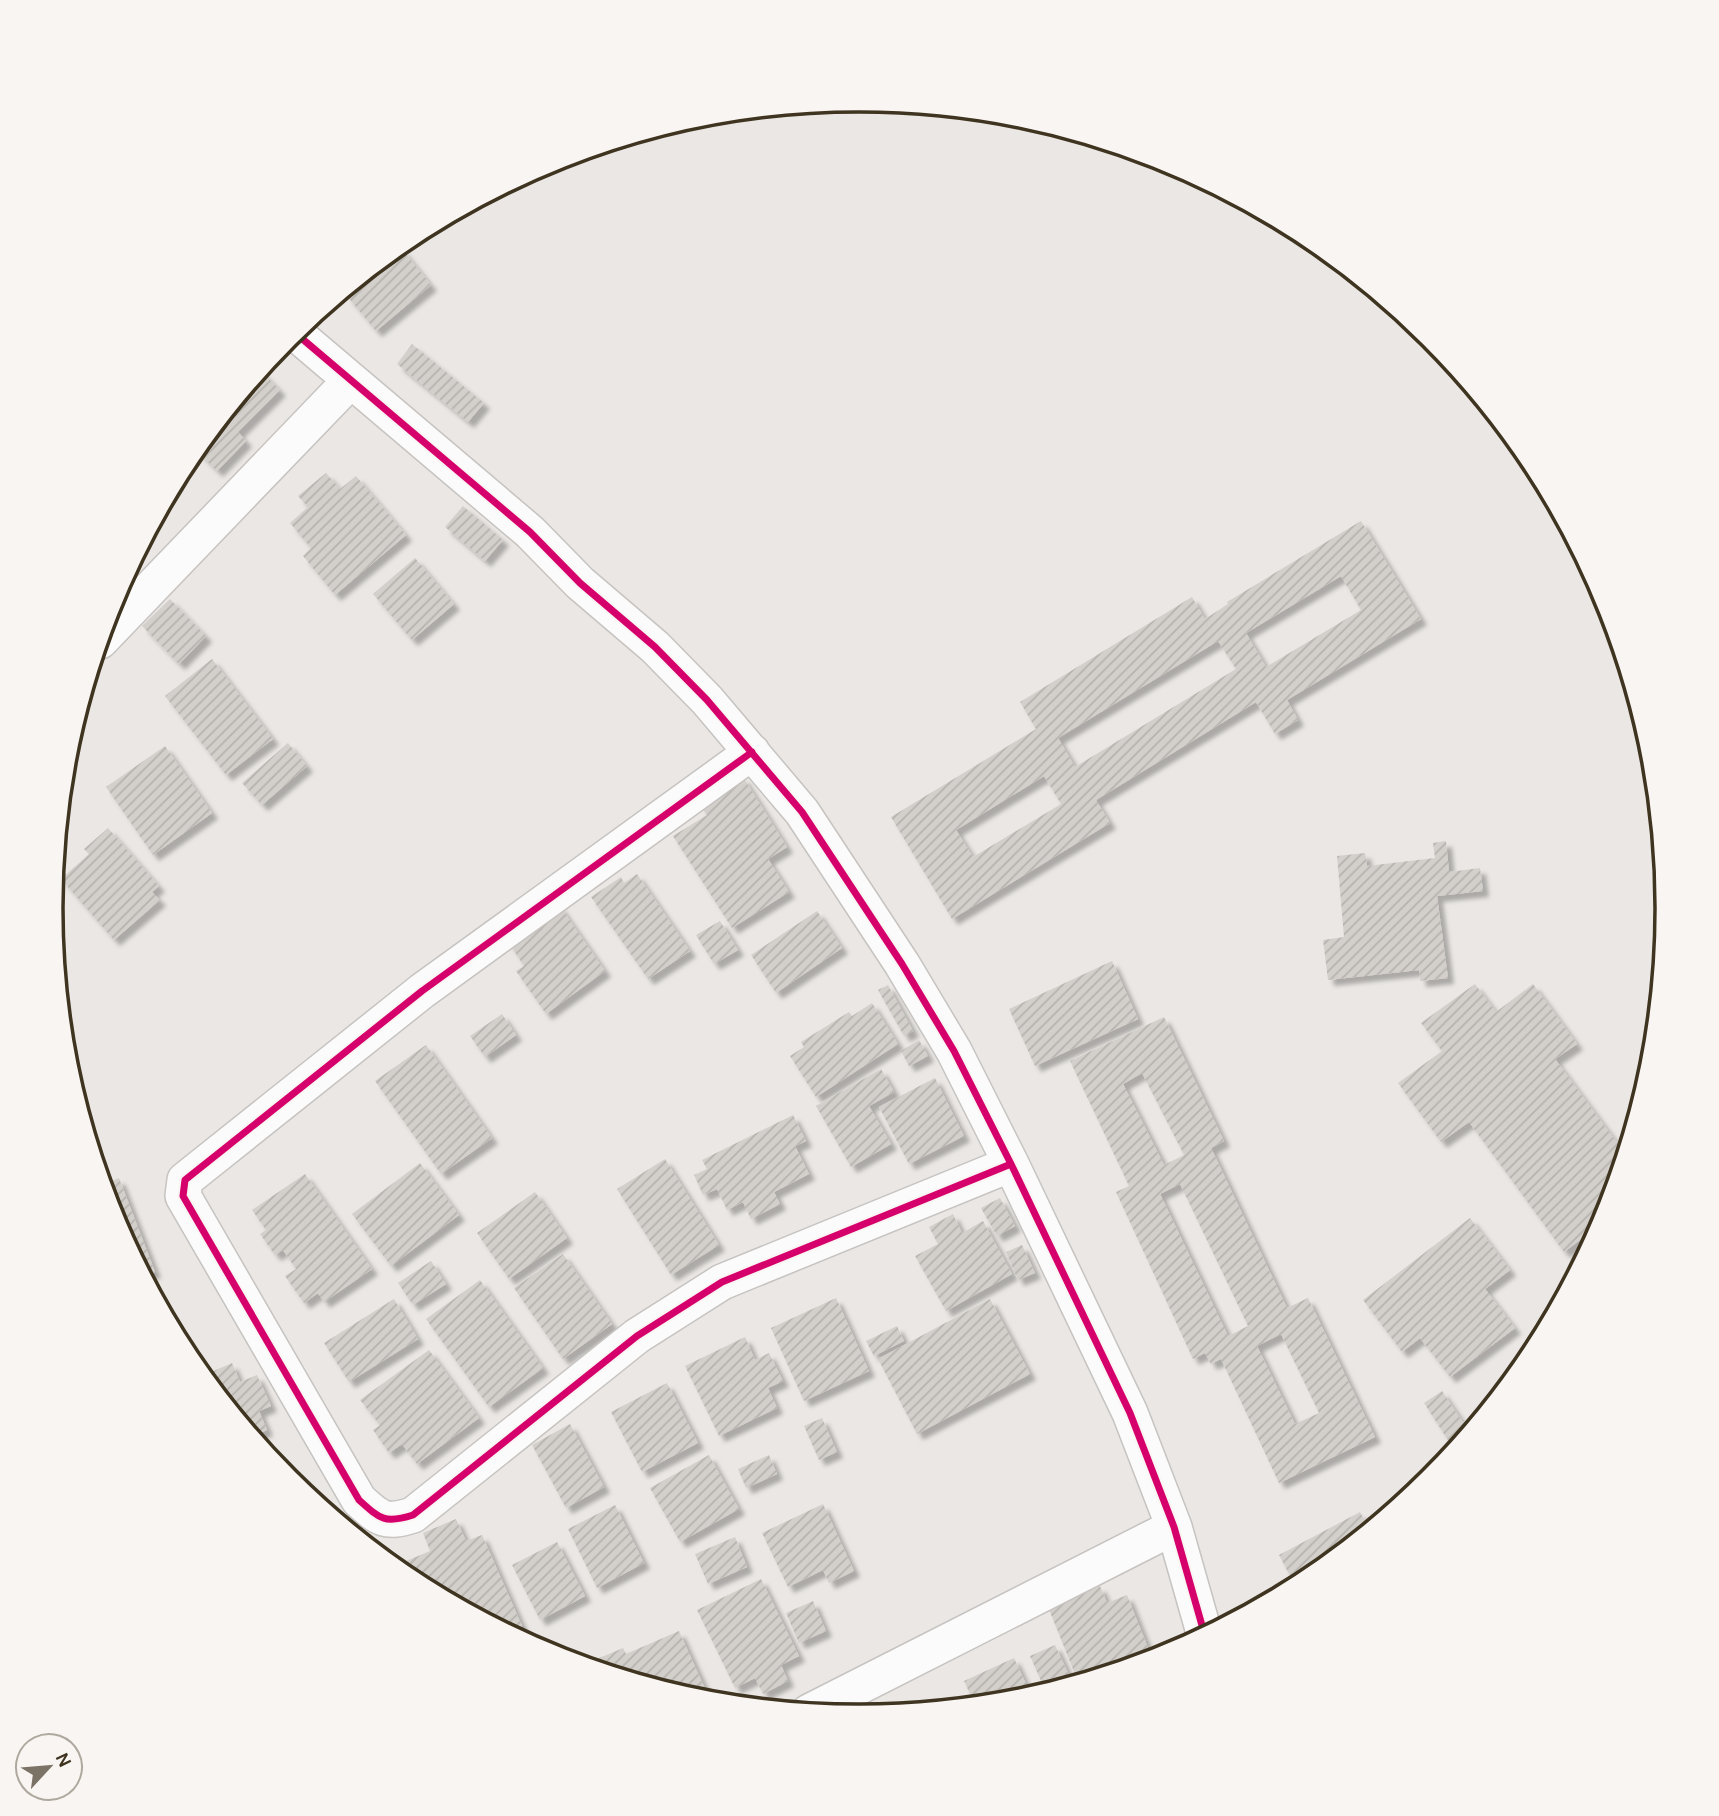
<svg xmlns="http://www.w3.org/2000/svg" width="1719" height="1816" font-family="Karla,sans-serif">
	<style>
		.building { fill: url(#building-hatch); fill-rule: evenodd; filter: url(#shadow) }
		.lines { fill: none; stroke-linecap: round; stroke-linejoin: round }
		.minor-casing { stroke: #c6c3c0; stroke-width: 38 }
		.minor { stroke: #fcfbfb; stroke-width: 35 }
		.cycleway-casing { stroke: #f9f5f2; stroke-width: 11 }
		.cycleway { stroke: #d6006c; stroke-width: 7 }
		.rim { fill: none; stroke: #3f3420; stroke-width: 3.5 }
	</style>
	<defs>
		<pattern id="building-hatch" width="6" height="6" patternUnits="userSpaceOnUse" patternTransform="scale(1.75)"><rect width="6" height="6" fill="#d3d0cc"/><path d="M-1 1l2-2M0 6l6-6M5 7l2-2" fill="none" stroke="#b6b3af"/></pattern>
		<filter id="shadow"><feDropShadow dx="6" dy="6" stdDeviation="2" flood-color="#0004"/></filter>
	</defs>
	<rect width="100%" height="100%" fill="#eae7e4"/>
	<path class="building" d="M1270 215 1309 236 1337 259 1268 218Z
		M402 249 431 285 376 331 346 295Z
		M412 344 484 403 468 422 397 364Z
		M260 370 280 390 238 432 246 441 217 471 195 449Z
		M326 473 340 489 356 476 406 535 335 595 303 556 311 548 290 523 308 507 298 496Z
		M463 506 503 540 485 561 445 527Z
		M1361 521 1421 619 1287 700 1298 720 1275 734 1256 702 1096 800 1110 823 952 919 891 817 1036 729 1020 702 1192 597 1205 619 1228 604 1227 602ZM1341 576 1361 610 1266 667 1246 633ZM1218 641 1236 669 1075 767 1058 738ZM1044 776 1061 804 973 857 956 830Z
		M415 558 454 604 412 640 373 594Z
		M170 599 206 636 179 664 142 626Z
		M212 659 273 739 226 775 165 696Z
		M288 743 307 766 262 805 242 783Z
		M165 746 212 813 153 855 106 787Z
		M743 777 787 847 768 859 789 892 732 928 673 836 707 815 700 805Z
		M108 828 159 886 152 892 160 900 114 940 61 879 89 854 84 849Z
		M1446 841 1449 872 1480 868 1483 891 1437 896 1448 978 1420 981 1419 970 1328 980 1323 940 1344 937 1337 856 1365 853 1367 866 1435 858 1433 843Z
		M637 874 690 951 648 979 591 897 621 877 624 883Z
		M559 905 605 971 546 1014 516 971 524 966 508 942Z
		M817 911 842 948 776 993 751 955Z
		M720 921 738 950 714 964 696 935Z
		M1112 961 1138 1019 1035 1066 1009 1009Z
		M1475 984 1496 1012 1533 984 1577 1044 1555 1059 1626 1155 1604 1222 1564 1252 1469 1122 1441 1142 1398 1083 1442 1051 1421 1023Z
		M888 985 913 1031 904 1036 878 990Z
		M872 1003 898 1044 816 1097 790 1056 804 1047 801 1042 849 1012 852 1016Z
		M502 1014 516 1035 485 1057 470 1036Z
		M1164 1017 1224 1141 1211 1148 1287 1308 1308 1298 1375 1437 1279 1483 1221 1359 1211 1364 1205 1353 1193 1359 1116 1192 1129 1186 1070 1061ZM1142 1073 1184 1155 1164 1165 1123 1084ZM1180 1184 1248 1326 1228 1336 1160 1194ZM1281 1334 1319 1413 1295 1424 1257 1346Z
		M919 1040 928 1056 909 1066 901 1051Z
		M426 1045 492 1138 441 1174 375 1081Z
		M881 1069 894 1092 869 1106 891 1144 851 1167 816 1106Z
		M935 1078 964 1136 909 1164 879 1107Z
		M793 1115 806 1141 795 1146 809 1174 774 1192 780 1204 751 1219 743 1202 727 1210 717 1189 703 1195 694 1175 707 1169 702 1160Z
		M665 1159 719 1245 671 1275 617 1189Z
		M420 1163 459 1215 391 1266 352 1214Z
		M305 1174 372 1269 324 1302 318 1293 304 1303 285 1276 296 1269 283 1250 275 1255 260 1234 266 1230 252 1210Z
		M119 1178 155 1272 144 1276 112 1217 102 1185Z
		M535 1192 567 1238 509 1279 477 1233Z
		M1000 1198 1015 1226 997 1236 981 1208Z
		M953 1214 962 1233 983 1221 1012 1274 946 1311 915 1256 938 1244 929 1227Z
		M1470 1218 1510 1270 1485 1289 1515 1328 1450 1377 1420 1338 1402 1352 1363 1300Z
		M1022 1245 1035 1273 1018 1280 1006 1252Z
		M563 1254 612 1324 563 1359 514 1288Z
		M431 1261 446 1284 413 1305 398 1283Z
		M480 1280 543 1368 489 1407 426 1319Z
		M836 1298 869 1371 804 1401 771 1328Z
		M394 1299 418 1339 349 1382 324 1343Z
		M990 1299 1030 1374 917 1434 878 1359Z
		M897 1326 904 1341 874 1356 866 1341Z
		M745 1337 755 1360 769 1353 783 1381 768 1388 777 1408 719 1436 685 1366Z
		M429 1350 479 1418 417 1464 402 1444 389 1453 373 1430 380 1425 360 1400Z
		M232 1363 240 1382 257 1375 271 1406 259 1411 267 1430 252 1437 202 1376Z
		M667 1383 698 1443 642 1472 611 1412Z
		M1442 1391 1470 1433 1455 1451 1424 1403Z
		M822 1418 837 1452 819 1460 804 1426Z
		M570 1424 604 1487 566 1508 532 1445Z
		M709 1455 739 1509 680 1542 650 1488Z
		M769 1455 777 1474 746 1488 738 1469Z
		M823 1504 854 1571 829 1583 823 1570 788 1587 762 1533Z
		M615 1505 644 1563 597 1588 568 1529Z
		M1360 1512 1370 1530 1308 1581 1279 1596 1273 1585 1290 1576 1279 1555Z
		M456 1519 466 1541 482 1535 522 1626 507 1632 413 1582 404 1562 430 1551 423 1533Z
		M735 1537 747 1567 708 1584 695 1554Z
		M557 1542 585 1596 540 1620 512 1565Z
		M761 1579 799 1656 781 1665 788 1681 763 1694 755 1678 735 1688 697 1610Z
		M1100 1586 1107 1603 1127 1595 1152 1658 1088 1680 1086 1675 1077 1679 1048 1607Z
		M813 1601 826 1631 799 1643 786 1613Z
		M679 1631 711 1702 602 1671 597 1659 623 1648 626 1654Z
		M1055 1645 1073 1684 1046 1692 1030 1656Z
		M1014 1658 1032 1697 1017 1701 975 1705 964 1681Z"/>
	<g class="lines">
		<g class="minor-casing">
			<path id="minor" d="M293 331 530 532 580 583 655 647 707 700 802 812 902 964 954 1051 1011 1164 1130 1413 1174 1527 1205 1636
				M100 641 351 380
				M752 752 422 991 185 1180 183 1196 359 1500C380 1519 385 1524 413 1515L637 1336 722 1282 1011 1164
				M809 1712 1174 1527"/>
		</g>
		<use href="#minor" class="minor"/>
		<g class="cycleway-casing">
			<path id="cycleway" d="M293 331 530 532 580 583 655 647 707 700 802 812 902 964 954 1051 1011 1164 1130 1413 1174 1527 1205 1636
				M752 752 422 991 185 1180 183 1196 359 1500C380 1519 385 1524 413 1515L637 1336 722 1282 1011 1164"/>
		</g>
		<use href="#cycleway" class="cycleway"/>
	</g>
	<path d="M0 0H1719V1816H0ZM63 908a796 796 0 1 1 1592 0a796 796 0 1 1-1592 0Z" fill="#f9f5f2" fill-rule="evenodd"/>
	<path class="rim" d="M63 908a796 796 0 1 1 1592 0a796 796 0 1 1-1592 0Z"/>
	<g transform="translate(49 1767) rotate(64)"><circle r="33" fill="#f9f5f2" stroke="#afa89e" stroke-width="2"/>
	<path d="M0-5L12 26L0 18L-12 26Z" fill="#7b7365"/>
	<text y="-10" font-size="19" font-weight="bold" text-anchor="middle" fill="#3f3420">N</text>
	</g>
</svg>
